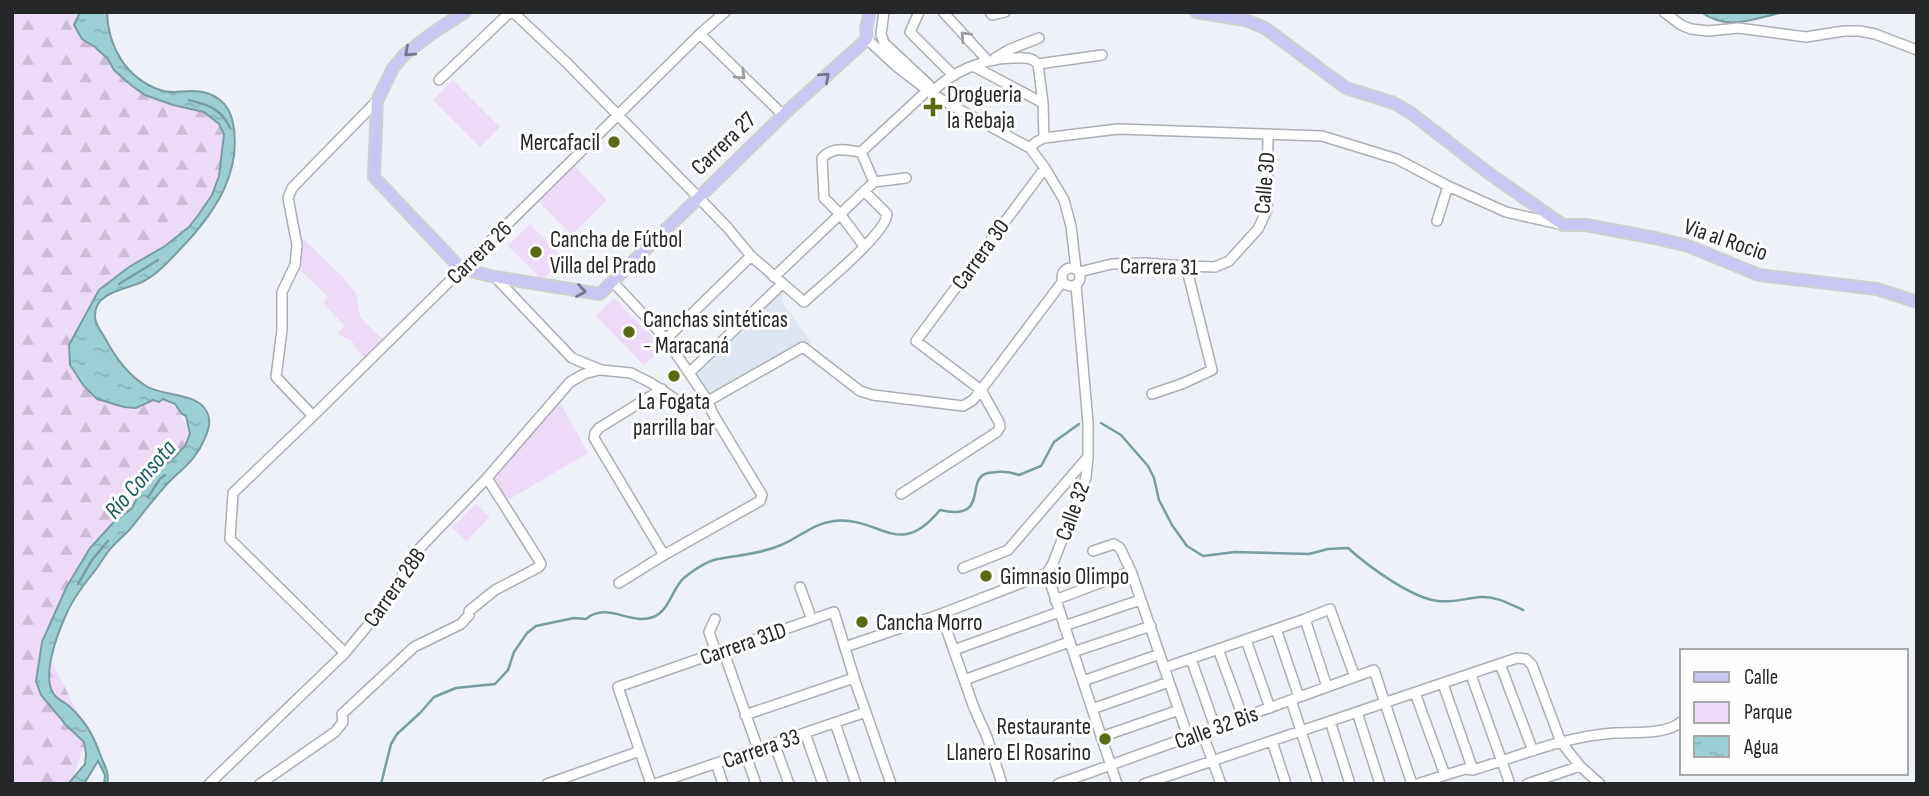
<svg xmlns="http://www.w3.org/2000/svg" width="1929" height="796" font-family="'Sofia Sans Condensed',sans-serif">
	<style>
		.built { fill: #dee6f2 }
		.forest { fill: url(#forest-firs) }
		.park { fill: #eddaf7 }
		.water { fill: url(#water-ripples); stroke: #789da1; stroke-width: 2 }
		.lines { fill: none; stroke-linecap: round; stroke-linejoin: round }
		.stream { stroke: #789da1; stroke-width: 2.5 }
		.minor-casing { stroke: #abaeb4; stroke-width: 12 }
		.major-casing { stroke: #cfcfd0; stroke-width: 14 }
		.minor { stroke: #fff; stroke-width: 9 }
		.major { stroke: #c9c6f4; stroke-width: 10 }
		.oneway { stroke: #9d9e9f }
		.oneway2 { stroke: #77768e }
		.poi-dot { fill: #5b6a14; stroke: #fefefe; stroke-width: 2.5 }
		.labels { text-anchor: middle; stroke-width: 6; stroke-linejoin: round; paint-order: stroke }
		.poi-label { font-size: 23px; fill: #252729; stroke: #fefefe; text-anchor: start }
		.street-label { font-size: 23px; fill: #252729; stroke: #fefefe }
		.water-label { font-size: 24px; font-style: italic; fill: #155d62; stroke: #fefefe }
	</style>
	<defs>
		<pattern id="forest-firs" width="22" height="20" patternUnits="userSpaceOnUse" patternTransform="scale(1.75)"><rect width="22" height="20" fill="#eddaf7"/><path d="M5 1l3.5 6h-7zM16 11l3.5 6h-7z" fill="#cbbbd4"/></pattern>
		<pattern id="water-ripples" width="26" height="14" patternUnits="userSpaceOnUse" patternTransform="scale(1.75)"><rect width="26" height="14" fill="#9bcfd4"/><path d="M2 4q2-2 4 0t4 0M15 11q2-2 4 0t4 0" fill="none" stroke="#85b2b6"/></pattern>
	</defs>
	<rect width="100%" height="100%" fill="#eef1f7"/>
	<path class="built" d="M782 284 783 303 811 342 708 401 689 373Z"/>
	<path class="forest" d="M12 12H80L77 16 82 39 95 47 108 59 114 70 145 94 173 105 204 112 219 124 224 134 220 161 221 181 199 214 189 227 165 246 129 267 99 290 69 345 124 407 162 399 178 409 190 434 185 446 123 516 55 613 42 642 88 733 71 784H12Z"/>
	<path class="park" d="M453 80 500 127 480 147 433 100Z
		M571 163 607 200 571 235 535 197Z
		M530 224 564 258 542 280 508 246Z
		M295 231 346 280 345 281 356 293 360 317 386 343 368 361 357 350 352 341 341 336 338 333 345 326 323 303 328 297 295 265Z
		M614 298 663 348 644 365 596 316Z
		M557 397 588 453 503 503 487 478Z
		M476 504 490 517 466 541 452 528Z"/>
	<path class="water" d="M80 12H107C108 47 126 78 160 90 170 94 181 91 192 91 213 91 229 102 233 123 242 170 217 209 187 242 174 255 161 272 144 281 129 289 95 291 95 315 94 323 101 331 105 338 115 357 128 375 146 386 165 398 204 391 209 418 211 429 201 448 194 457 187 467 176 474 168 483 155 497 143 513 131 528 125 535 118 540 112 547 106 553 102 561 97 568 85 583 73 598 65 617 57 635 42 675 53 693 57 700 64 701 69 706 85 721 93 734 100 754 104 765 110 772 107 784H104L105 775 98 761 84 784H68L85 764 86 754 84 742 66 725 41 695 36 681 42 642 66 588 90 548 113 523 132 508 144 485 162 467 172 460 185 446 190 434 186 416 182 414 175 404 163 399 159 402 153 400 136 408 124 407 97 399 84 386 70 365 69 345 99 290 129 267 165 246 189 227 199 214 212 195 219 176 224 134 219 124 204 112 173 105 145 95 131 85 114 70 108 59 95 47 82 39 74 25Z
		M1701 12H1784C1755 18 1728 32 1701 12Z"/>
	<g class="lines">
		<path class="stream" d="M189 100C208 105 221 108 230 128
			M119 284 158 260
			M1101 423 1121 435 1148 466 1154 478 1159 500 1172 525 1187 546 1203 556 1235 552 1309 554 1328 549 1348 548C1368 566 1411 598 1438 601 1453 603 1467 598 1481 597 1496 596 1510 604 1523 610
			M148 497 160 479 165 475
			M78 584 92 560 108 541
			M381 784 391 744 397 734 420 713 434 697 456 688 495 684 508 670 514 652 527 633 536 626 574 618 586 619C607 601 631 626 653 617 670 611 672 587 685 577 694 570 707 561 718 559 739 555 760 554 781 545 799 538 813 523 834 521 881 516 898 561 940 510 989 521 966 482 985 474 989 472 993 473 997 472 1005 471 1011 472 1019 475L1041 466 1054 442 1079 424"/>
		<g class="minor-casing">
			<path id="minor" d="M884 12 881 34 884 43 929 85
				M919 12 910 32 953 75
				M943 12 988 61
				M990 12 992 15 1005 12
				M1664 12 1681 25 1691 29 1708 31 1738 28 1806 37 1844 31H1860L1875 34 1917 50
				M700 34 783 115
				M867 39 896 66 931 93 951 105 1030 148 1045 168 1064 200 1071 226 1076 269
				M995 58 1008 50 1039 38
				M1038 64 1102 55
				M973 66 1043 103
				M439 80 509 13 515 14 567 63 698 197 727 227 751 256 804 302C821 286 886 234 887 214L864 191
				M931 93C953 71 982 59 1012 58 1022 58 1031 56 1038 64L1043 103 1044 138
				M1030 148 1036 142 1044 138 1118 129 1322 136 1397 159 1448 186 1506 212 1559 224
				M861 152C845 150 833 146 822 158L824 198 840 214 864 246
				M861 152 928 90
				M861 152 874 182
				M1437 221 1448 186
				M1062 277a9 9 0 1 1 18 0a9 9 0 1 1-18 0Z
				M1079 272 1112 264 1144 263 1186 266 1215 267 1229 261 1258 229 1267 210 1268 135
				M495 277 572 358 601 370 631 373 651 383 678 401 688 404 708 401 803 347 860 391 873 395 963 406 973 400 981 390 1063 281
				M774 277 874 182 906 178
				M613 282 666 339 708 401 713 414 762 495 760 501 664 555 619 583
				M1076 285 1088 423V457L1086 477 1078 499 1053 563 1047 573 1117 784
				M666 339 751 256
				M689 373 782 284
				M662 389 599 428 595 433 594 438 664 555
				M1152 394 1184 383 1212 370 1186 266
				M313 416 276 377 282 330V292L295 265 297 245 288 198 292 188 377 101
				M901 494 997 432 1000 427 999 422 981 390 916 341 1045 168
				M1093 551 1114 544 1120 548 1131 571 1188 737
				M963 568 1008 550 1087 458
				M800 587 812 620
				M1055 600 1131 571
				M941 614 974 708 987 737 1002 784
				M715 619 709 632 716 652
				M1305 619 1327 687
				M1064 626 1140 600
				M1276 629 1299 697
				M1246 640 1270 708
				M845 647 941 614 1047 573
				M1218 649 1243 717
				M723 650 758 749
				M954 650 1059 612
				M1073 652 1151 626
				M345 653 230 539 233 493 313 416 700 34 725 12
				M1191 659 1215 727
				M1500 664 1533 751
				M1164 668 1305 619 1330 609 1355 677
				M1471 675 1510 784
				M964 680 1069 642
				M1083 681 1160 654
				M1443 684 1473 770
				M1415 693 1445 775
				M1291 700 1318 784
				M1092 709 1169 682
				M1357 712 1380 784
				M745 715 854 678
				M1330 721 1350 784
				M835 723 856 784
				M1202 732 1221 784
				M805 733 823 784
				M1101 737 1179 710
				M1272 741 1286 784
				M774 743 789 784
				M745 753 756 784
				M716 763 723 784
				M209 784 345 653 383 607 419 549 487 478 570 382 584 374 599 370
				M260 784 335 732 343 722 342 714 414 647 461 624 469 615V611L495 590 539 567 541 564 537 557 487 478
				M547 784 640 751
				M651 784 618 687 834 612 856 684 891 784
				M655 784 866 712
				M1058 784 1374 670 1412 784
				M1144 784 1517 658 1526 659 1532 665 1561 742 1580 766 1600 784
				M1417 784 1465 769 1473 770C1519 756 1566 736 1614 733 1634 732 1668 735 1682 721
				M1527 784 1580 766"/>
		</g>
		<g class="major-casing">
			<path id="major" d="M465 12 434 32 405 54 393 68 377 101 374 177 461 269 495 277 600 294 783 115 867 39 866 28 870 12
				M1196 12 1245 20 1265 28 1346 88 1394 103 1411 113 1487 172 1563 225H1586L1655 238 1688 246 1759 275 1877 289 1917 302"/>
		</g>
		<use href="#minor" class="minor"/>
		<use href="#major" class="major"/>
	</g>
	<defs><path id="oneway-chevron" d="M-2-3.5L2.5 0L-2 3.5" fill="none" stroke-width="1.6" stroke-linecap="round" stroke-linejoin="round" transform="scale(1.75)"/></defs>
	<g class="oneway">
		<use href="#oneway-chevron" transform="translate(965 36) rotate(-133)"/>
		<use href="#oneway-chevron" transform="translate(741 75) rotate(44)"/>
	</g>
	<g class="oneway2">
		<use href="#oneway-chevron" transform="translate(409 52) rotate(138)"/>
		<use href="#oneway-chevron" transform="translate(825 77) rotate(-42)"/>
		<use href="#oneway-chevron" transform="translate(581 291) rotate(9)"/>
	</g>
	<g class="poi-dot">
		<path d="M929.5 96.5h7v7h7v7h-7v7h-7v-7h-7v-7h7z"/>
		<circle cx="614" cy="142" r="7"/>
		<circle cx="536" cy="252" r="7"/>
		<circle cx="629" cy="332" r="7"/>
		<circle cx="674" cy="376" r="7"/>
		<circle cx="986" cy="576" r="7"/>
		<circle cx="862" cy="622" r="7"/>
		<circle cx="1105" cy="739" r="7"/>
	</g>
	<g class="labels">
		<g class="poi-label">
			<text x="947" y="102">Drogueria<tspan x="947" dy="26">la Rebaja</tspan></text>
			<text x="600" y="150" text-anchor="end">Mercafacil</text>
			<text x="550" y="247">Cancha de Fútbol<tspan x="550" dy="26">Villa del Prado</tspan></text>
			<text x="643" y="327">Canchas sintéticas<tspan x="643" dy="26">- Maracaná</tspan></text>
			<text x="674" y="409" text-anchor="middle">La Fogata<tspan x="674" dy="26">parrilla bar</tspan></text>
			<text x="1000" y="584">Gimnasio Olimpo</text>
			<text x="876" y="630">Cancha Morro</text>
			<text x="1091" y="734" text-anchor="end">Restaurante<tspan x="1091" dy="26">Llanero El Rosarino</tspan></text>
		</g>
		<g class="street-label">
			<text transform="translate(723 143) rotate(-44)" y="8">Carrera 27</text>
			<text transform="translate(1264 183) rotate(-85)" y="8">Calle 3D</text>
			<text transform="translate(1726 239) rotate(19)" y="8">Via al Rocio</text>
			<text transform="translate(479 252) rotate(-44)" y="8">Carrera 26</text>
			<text transform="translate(980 254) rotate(-54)" y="8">Carrera 30</text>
			<text transform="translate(1159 266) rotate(1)" y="8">Carrera 31</text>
			<text transform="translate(1072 511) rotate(-70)" y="8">Calle 32</text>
			<text transform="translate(394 587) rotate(-55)" y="8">Carrera 28B</text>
			<text transform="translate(743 643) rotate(-19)" y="8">Carrera 31D</text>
			<text transform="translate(1216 727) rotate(-20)" y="8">Calle 32 Bis</text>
			<text transform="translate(761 748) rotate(-19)" y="8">Carrera 33</text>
		</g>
		<g class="water-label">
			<text transform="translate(140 479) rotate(-49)" y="8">Río Consota</text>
		</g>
	</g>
	<rect width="1929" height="796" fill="none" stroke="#252729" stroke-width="28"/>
	<rect x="1680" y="649" width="228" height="126" fill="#fefefe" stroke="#a7a8a9" stroke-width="2"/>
	<rect x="1694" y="672" width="35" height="10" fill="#c9c6f4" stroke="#a7a8a9" stroke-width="2"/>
	<text x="1744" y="684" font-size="21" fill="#252729">Calle</text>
	<rect x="1694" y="702" width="35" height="21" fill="#eddaf7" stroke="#a7a8a9" stroke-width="2"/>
	<text x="1744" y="719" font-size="21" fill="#252729">Parque</text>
	<rect x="1694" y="736" width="35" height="21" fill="url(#water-ripples)" stroke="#a7a8a9" stroke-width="2"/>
	<text x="1744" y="754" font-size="21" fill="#252729">Agua</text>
</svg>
